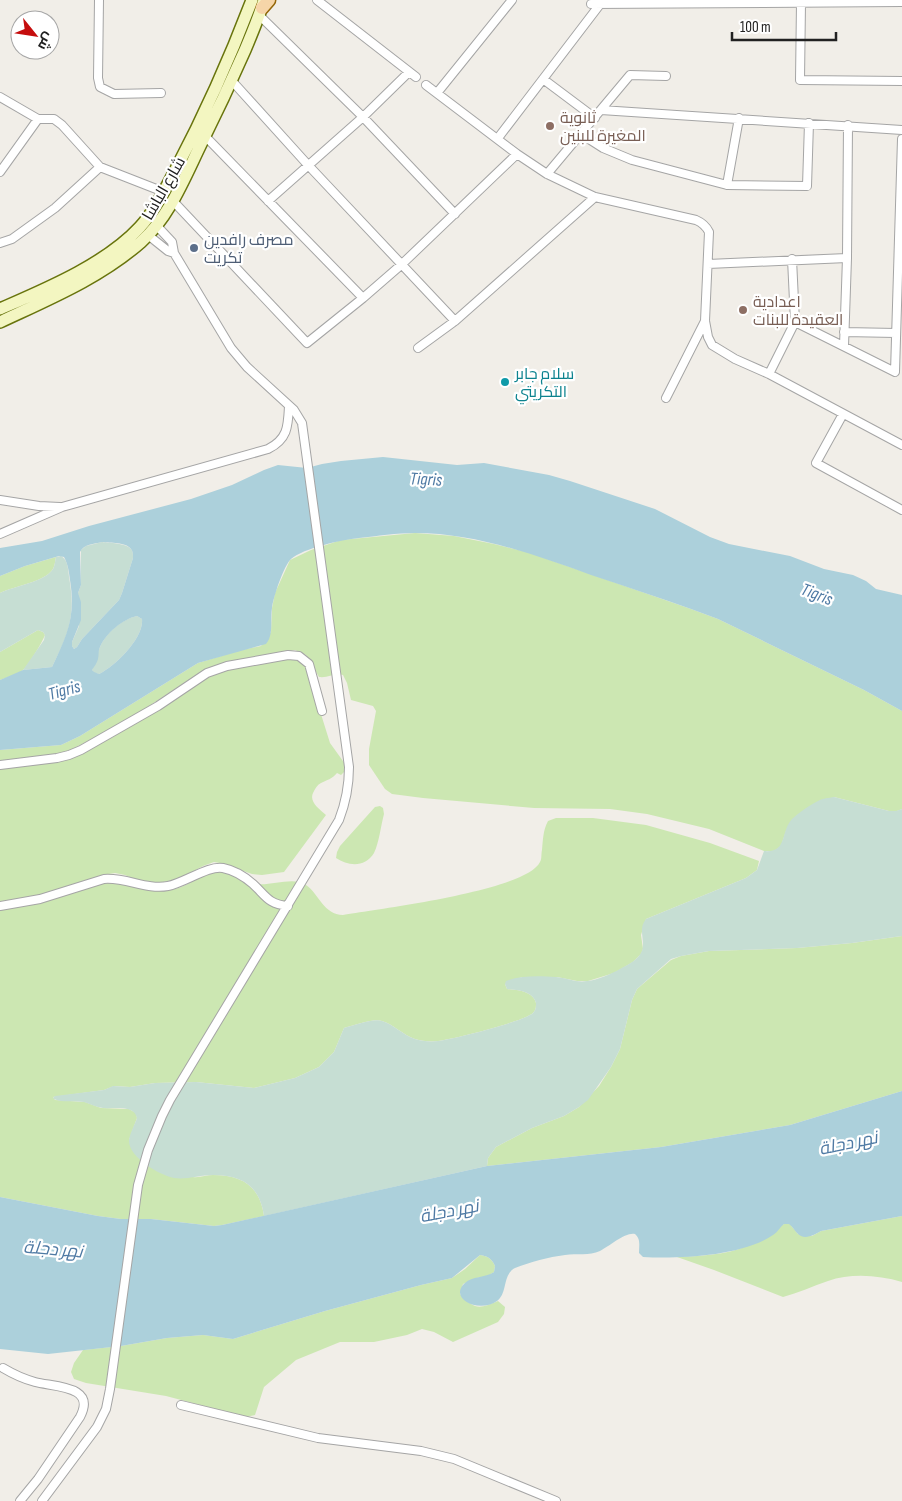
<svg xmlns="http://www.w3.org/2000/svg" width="902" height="1501" font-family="'Sofia Sans Condensed',Cairo,sans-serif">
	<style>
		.grass { fill: #cce7b2 }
		.wetland { fill: #c6ded3 }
		.water { fill: #acd0db; fill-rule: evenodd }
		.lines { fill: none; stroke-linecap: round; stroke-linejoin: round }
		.street-casing { stroke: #a5a5a5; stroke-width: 10 }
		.secondary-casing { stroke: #68740c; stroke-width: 14 }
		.primary-casing { stroke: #94670a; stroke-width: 15 }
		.street { stroke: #fff; stroke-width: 8 }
		.secondary { stroke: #f3f6c1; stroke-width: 11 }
		.primary { stroke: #f6d5a8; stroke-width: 12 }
		.education-dot { fill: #8d6e63; stroke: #fff; stroke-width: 2 }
		.service-dot { fill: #5c6f8a; stroke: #fff; stroke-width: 2 }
		.culture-dot { fill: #0f9aa8; stroke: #fff; stroke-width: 2 }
		.labels { text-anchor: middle; stroke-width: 4.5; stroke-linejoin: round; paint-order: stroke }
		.education-label { font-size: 16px; fill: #785e54; stroke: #fff; text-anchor: start }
		.street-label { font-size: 16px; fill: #212121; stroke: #fff }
		.service-label { font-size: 16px; fill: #4e5e75; stroke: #fff; text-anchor: start }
		.culture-label { font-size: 16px; fill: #0d838f; stroke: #fff; text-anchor: start }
		.water-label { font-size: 18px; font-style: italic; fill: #4f7aa4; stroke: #fff }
	</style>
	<rect width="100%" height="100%" fill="#f1eee8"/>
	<path class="grass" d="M415 533 454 536 494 544 527 552 691 609 718 619 864 690 902 711V809L897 811H889L834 797 786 831 781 846 774 851H764L709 829 647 814 610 809 534 808 423 798 392 794 385 789 369 765V749L376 711 373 706 351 700 347 683 343 675C333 673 329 678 319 677L306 655 295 650 216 666 204 670 129 719 65 753 0 761V750L61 745 80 736 198 663 241 650 261 646 271 632 272 608 275 593 290 560 311 550 341 540Z
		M56 557C55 561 55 565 53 569 45 582 14 586 0 593V576L25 566Z
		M38 630 43 632 45 635C43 641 28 666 23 670 17 675 7 677 0 680V652Z
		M294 657 306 666 330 743 348 768 341 775 337 773C332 779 327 780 321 783 317 785 315 789 313 793 309 802 319 809 326 815L284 872 262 875 252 874 220 863 214 862 203 866 181 878 159 883 137 880 125 875 115 873 103 875 45 895 0 903V768L76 756 113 737 201 680 226 669Z
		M380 806 383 808 384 814C381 825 379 843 374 853 365 868 348 866 336 858L337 852 340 846 375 807Z
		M556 818H593L646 825 710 843 759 861 757 870 746 878 646 919 641 935 643 949 641 954 633 962 614 973 588 981H577L557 977H522L505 984 507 989C517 990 533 991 536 1003 536 1007 536 1010 533 1013 523 1022 453 1039 438 1041 432 1042 421 1041 415 1039 403 1035 393 1024 382 1021 373 1018 353 1026 344 1028L334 1052 319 1067 295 1078 254 1088 196 1082 155 1083 130 1087 114 1086 104 1090 53 1097 55 1100 85 1102 101 1108 129 1109 136 1113 137 1118 129 1140C145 1149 161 1158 176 1167 181 1170 188 1176 193 1177 199 1178 207 1175 213 1175 242 1175 260 1186 264 1216L222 1225 214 1226 151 1219H121L98 1216 0 1197V910L49 900 106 881H111C132 886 153 894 175 889 192 885 206 868 225 871 236 873 246 882 257 884 271 886 294 876 306 885 319 894 324 915 343 915 378 909 526 891 540 862 542 859 541 854 542 850 543 840 543 830 548 821Z
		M902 936V1091L790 1125 661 1147 487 1166 488 1158 496 1147 532 1128 564 1116 579 1107 599 1086 611 1067 620 1049 632 1000 637 989 671 960 681 956 709 951 797 948 852 943Z
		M902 1216V1282C878 1275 851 1273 828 1281 813 1286 798 1293 783 1297L714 1270 677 1257C699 1256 726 1255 747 1246 760 1241 772 1231 784 1224L789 1223 798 1234 812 1236 821 1231Z
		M480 1255C488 1256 492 1259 495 1266L494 1272 488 1276 477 1278 463 1284 460 1294C475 1310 479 1309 498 1301L505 1307 504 1314 498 1322 453 1342 434 1332 422 1329 407 1335 374 1342H340L296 1360 264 1387 255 1415 246 1417 166 1396 86 1383 74 1379 71 1372 74 1363 83 1350 121 1346 167 1338 203 1335 233 1339 325 1311 421 1285 452 1278 465 1269Z"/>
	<path class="wetland" d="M102 542C109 543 126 543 131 549 133 551 133 555 133 558L122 593 119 600 82 639 77 647 74 649 72 646V642L79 626 78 593 81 585V550L86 546Z
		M61 556C68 560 68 569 69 577 76 616 69 633 52 667L23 670 44 640 45 635 43 632 38 630 0 652V593C14 586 45 582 53 569 55 565 55 561 56 557Z
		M137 616 142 619C144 638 115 666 99 674L94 673 92 670C95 662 97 654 100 647 106 633 122 619 137 616Z
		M834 797 889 811H896L902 809V936L852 943 797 948 709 951 681 956 671 959 637 989 632 1000 620 1049 611 1067 588 1100 579 1107 564 1116 532 1128 496 1147 488 1158 487 1166 264 1216C260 1186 242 1175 213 1175 200 1175 186 1180 174 1178 159 1175 128 1157 129 1140 130 1133 135 1124 137 1118 134 1104 114 1109 103 1108 96 1107 91 1104 84 1102 74 1100 63 1103 54 1099L53 1098 55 1096 104 1090 113 1086 130 1087 155 1083 196 1082 254 1088 295 1078 319 1067 334 1052 344 1028C353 1026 373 1018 382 1021 393 1024 403 1035 415 1039 421 1041 431 1042 438 1041 453 1039 523 1022 533 1013 536 1010 536 1007 536 1003 533 991 517 990 507 989L505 984 506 981C521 975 541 976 556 977 567 978 577 983 587 981 598 980 611 974 620 969 627 965 634 962 639 956 649 944 636 931 646 919L746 878 757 870 764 851C788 853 780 832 792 819 797 814 811 804 818 801 823 798 829 798 834 797Z"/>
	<path class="water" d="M383 457 457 465 484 463 549 475 570 481 655 509 710 537 729 544 790 556 824 569 853 575 866 581 876 589 902 595V711L864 690 718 619 691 609C658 597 624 586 591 575 535 555 476 533 415 533 397 533 377 536 359 538 341 540 304 548 291 559 284 565 273 598 272 608 270 621 274 634 266 644L198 663 80 736 61 745 0 750V680L23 670 52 667C67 635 76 617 70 580 69 572 68 564 64 557L59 556 25 566 0 576V548L42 541 89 526 191 499 232 485 264 470 278 465 307 468 322 464 341 461ZM102 542C110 543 126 542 131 549 133 551 133 555 133 558L122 593 119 600 82 639 77 647 74 649 72 646V642L81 620V602L78 593 81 585 80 552C84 544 94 544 102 542ZM137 616 142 619C144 638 115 666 99 674L94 672 92 670C94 667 97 663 98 659 99 655 98 651 100 647 106 633 123 619 137 616Z
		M902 1091V1216L821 1231C814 1235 804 1241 797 1233 794 1230 793 1227 789 1224H784C780 1227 778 1232 773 1235 742 1256 680 1259 643 1257L639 1253C639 1246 641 1239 635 1234 625 1232 610 1246 600 1251 589 1256 577 1253 565 1255 548 1257 531 1262 515 1268 502 1275 508 1293 497 1301 478 1314 448 1298 465 1283 472 1276 485 1278 494 1272L495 1266C492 1259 488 1256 480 1255L452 1278 421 1285 325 1311 233 1339 203 1335 167 1338 121 1346 48 1354 0 1349V1197L98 1216 121 1219H151L214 1226 222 1225 487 1166 661 1147 790 1125Z"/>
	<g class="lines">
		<g class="street-casing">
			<path id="street" d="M99 0 98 78 100 87 114 94 161 93
				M317 0 416 77
				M801 3 800 80 902 81
				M591 4 902 2
				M260 16 363 117 455 214
				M543 79 595 118
				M232 81 308 165 455 321
				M426 85 517 154 547 174 595 197 696 220C703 223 706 226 709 232L705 321 708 337 712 345 735 359 769 374 902 445
				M437 93 512 0
				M0 97 38 119H54L62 125 100 167 164 192
				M601 110 902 130
				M581 134 603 148 632 160 727 185 807 186 809 123
				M205 136 363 298
				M498 138 601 3
				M0 172 38 119
				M547 174 630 75 666 76
				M727 185 739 118
				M173 201 307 343 363 298 401 265 517 154
				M268 201 363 117 409 72
				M148 235 168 251 174 253
				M0 243 12 239 55 208 100 167
				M708 264 847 258
				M795 322 895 372 902 139
				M844 332 896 333
				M844 346 847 258 848 125
				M418 348 455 321 595 197
				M769 374 795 322 792 259
				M666 398 705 321
				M843 414 816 463 902 510
				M0 500 39 506 60 507
				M0 534 62 507 268 449C288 439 288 426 289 406
				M0 765 57 758 69 755 81 750 158 706 207 673 227 666 288 655 299 656 309 664 322 711
				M0 906 40 899 104 879C126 877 146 890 168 886 184 883 209 865 223 868 233 870 245 877 253 884 266 896 268 904 288 906
				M3 1368C13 1374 24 1379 35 1382 53 1387 97 1385 80 1417L38 1479 20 1501
				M181 1405 318 1438 421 1451 454 1459 556 1501
				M42 1501 97 1427 106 1409 110 1389 138 1185 148 1150 162 1116 170 1100 339 820C346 802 349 786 349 767L302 423 294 410 247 367 231 348 174 253 172 242 157 226"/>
		</g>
		<g class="secondary-casing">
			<path id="secondary" d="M0 309C46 289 106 264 140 227 155 211 165 189 176 169 205 114 230 58 252 0
				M0 322C49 299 100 278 141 242 169 217 184 179 200 146 216 114 231 82 245 50 252 33 259 17 264 0"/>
		</g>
		<g class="primary-casing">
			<path id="primary" d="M262 8 269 0"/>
		</g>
		<use href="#street" class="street"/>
		<use href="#secondary" class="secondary"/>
		<use href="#primary" class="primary"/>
	</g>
	<g class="education-dot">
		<circle cx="550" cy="126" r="5"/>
		<circle cx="743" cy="310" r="5"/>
	</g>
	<circle class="service-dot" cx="194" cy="248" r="5"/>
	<circle class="culture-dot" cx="505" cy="382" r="5"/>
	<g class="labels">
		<g class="education-label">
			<text x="560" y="123">ثانوية<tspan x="560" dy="18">المغيرة للبنين</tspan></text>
			<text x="753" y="307">اعدادية<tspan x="753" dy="18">العقيدة للبنات</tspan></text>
		</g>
		<g class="street-label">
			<text transform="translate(163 188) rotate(-60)" y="6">شارع الباشا</text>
		</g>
		<g class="service-label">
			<text x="204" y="245">مصرف رافدين<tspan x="204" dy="18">تكريت</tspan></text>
		</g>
		<g class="culture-label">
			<text x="515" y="379">سلام جابر<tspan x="515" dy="18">التكريتي</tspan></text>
		</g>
		<g class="water-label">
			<text transform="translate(426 479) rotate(3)" y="6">Tigris</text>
			<text transform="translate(817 594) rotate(21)" y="6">Tigris</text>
			<text transform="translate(64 690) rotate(-16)" y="6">Tigris</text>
			<text transform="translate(848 1143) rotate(-12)" y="6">نهر دجلة</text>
			<text transform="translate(449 1211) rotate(-11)" y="6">نهر دجلة</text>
			<text transform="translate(53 1249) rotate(5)" y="6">نهر دجلة</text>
		</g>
	</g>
	<g transform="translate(35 35) rotate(120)"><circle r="24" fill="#ffffff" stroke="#a6a6a6"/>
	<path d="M0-4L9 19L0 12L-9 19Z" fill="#c50d0d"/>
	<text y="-8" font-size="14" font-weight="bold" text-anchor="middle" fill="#212121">ش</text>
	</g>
	<path d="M732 32v8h104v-8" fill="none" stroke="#212121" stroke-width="2.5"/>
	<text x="740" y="32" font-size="15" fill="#212121" stroke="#ffffff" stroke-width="4" paint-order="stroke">100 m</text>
</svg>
